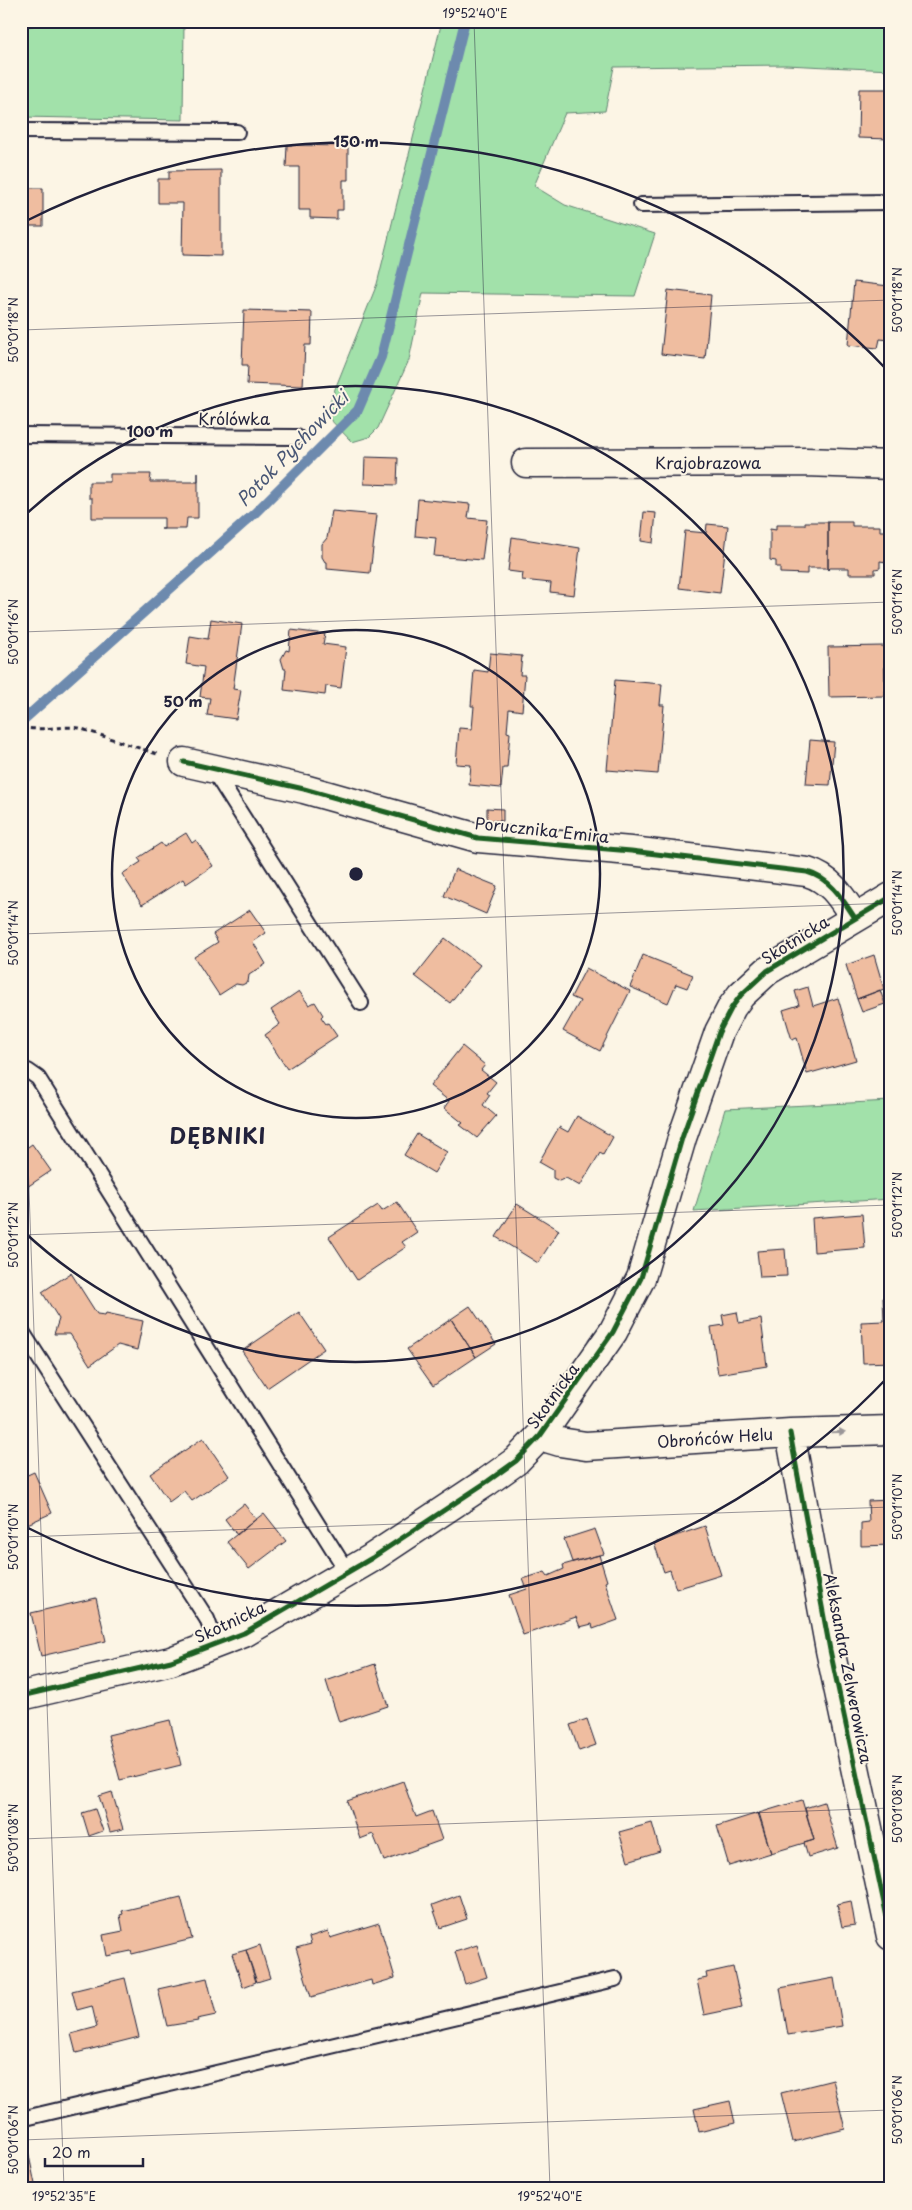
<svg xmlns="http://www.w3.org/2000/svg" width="912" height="2210" font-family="'Playpen Sans',sans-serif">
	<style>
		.green { fill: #a2e1aa; stroke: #628272 }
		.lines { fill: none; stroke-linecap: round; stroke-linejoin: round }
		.stream { stroke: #6d8aae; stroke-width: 10 }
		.building { fill: #efbda0; stroke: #22223b }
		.service-casing { stroke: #22223b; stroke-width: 18 }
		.minor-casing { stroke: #22223b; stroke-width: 31 }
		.path { stroke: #22223b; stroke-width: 3; stroke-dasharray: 5 4; stroke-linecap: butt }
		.service { stroke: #fcf5e5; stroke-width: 14 }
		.minor { stroke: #fcf5e5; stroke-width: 28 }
		.cycleway-casing { stroke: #fcf5e5; stroke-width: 8 }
		.cycleway { stroke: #1b5e20; stroke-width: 5 }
		.oneway { fill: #9a9698 }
		.ticks { fill: none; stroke: #22223b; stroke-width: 1; stroke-opacity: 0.45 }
		.ring { fill: none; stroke: #22223b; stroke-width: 2.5 }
		.labels { text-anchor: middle; stroke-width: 4; stroke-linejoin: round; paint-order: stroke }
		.street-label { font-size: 16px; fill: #22223b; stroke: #fcf5e5 }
		.water-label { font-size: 18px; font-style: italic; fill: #485675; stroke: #fcf5e5 }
		.district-label { font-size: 21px; font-weight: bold; letter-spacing: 1px; fill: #22223b; stroke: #fcf5e5 }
		.centre { fill: #22223b; stroke: #fcf5e5; stroke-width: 2.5 }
		.ring-label { font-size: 15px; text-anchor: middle; font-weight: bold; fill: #22223b; stroke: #fcf5e5; stroke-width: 4; stroke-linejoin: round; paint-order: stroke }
		.neatline { fill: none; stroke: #22223b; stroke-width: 2 }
		.ticks-label { font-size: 12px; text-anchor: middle; fill: #22223b }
	</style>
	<rect width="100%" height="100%" fill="#fcf5e5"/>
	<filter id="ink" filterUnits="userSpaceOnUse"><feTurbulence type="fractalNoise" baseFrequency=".02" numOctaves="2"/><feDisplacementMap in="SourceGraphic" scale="10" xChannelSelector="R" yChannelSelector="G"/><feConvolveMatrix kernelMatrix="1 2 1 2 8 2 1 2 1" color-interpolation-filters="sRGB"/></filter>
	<g filter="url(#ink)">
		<path class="green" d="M21 21H184L183 120 21 117Z
			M442 21H891V70L786 65 614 67 605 111 565 113 534 186 565 205 655 234 635 296 423 293 409 360 378 428 369 437 352 442 325 414 377 284Z
			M891 1101V1199L694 1211 725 1109Z"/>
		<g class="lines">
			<path class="stream" d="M21 722 255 513 358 410 381 357 465 21"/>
		</g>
		<path class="building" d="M859 89H891V139L858 138Z
			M287 145 348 146V180H343V210H337V219L310 218V210H299V167H286Z
			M221 170V256L182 255 183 203H158V179H169V171Z
			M21 188H43V226H21Z
			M854 282 889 286 887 307 891 308 890 340 880 339 878 348 848 345Z
			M668 290 711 295 705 359 661 354Z
			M244 310 312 312 311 345H305L303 386 247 384 248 365H242Z
			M365 457 398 458 397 485 364 484Z
			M198 472V518H187L186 529H161H164V518H92V498H89V482H110V474H151L150 482H198Z
			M418 499 470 504 468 518 487 520 482 560 434 556 436 538 415 536Z
			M332 511 377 515 370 573 327 569V562H325L322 557V544L327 538Z
			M644 512 656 513 653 543 641 541Z
			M805 522H828V570L826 568H807V574L780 573V567H776V561L770 560V529L776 530V525H805Z
			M828 522H852V526H880V531H887L886 562 880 561V568L875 569V574H849V568H830L828 570Z
			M707 524 728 526 720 593 679 588 685 531 706 533Z
			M512 537 580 548 574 595 550 592 551 583 522 580 523 573 508 571Z
			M211 619 242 624 233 689 241 690 236 719 207 715 210 698 200 697 204 667 186 664 190 636 208 639Z
			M291 630 325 634 323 644 346 647 341 688 326 686 325 695 284 690 286 669H284L281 659 286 650 289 651Z
			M884 646 885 696 829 697 828 647Z
			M490 653 522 656 520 675H525L522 711 509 709 507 732 510 733 507 768H503L501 788 469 785 471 765 456 764 459 728 472 729 474 706H471L474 670 488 672Z
			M615 680 662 684 660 705H664L658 774 607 770Z
			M810 740 834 742 830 785 806 784Z
			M487 808 503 809V821L487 820Z
			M186 833 192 843 196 840 213 866 186 884 183 879 142 905 122 874 141 862 138 858 161 843 164 847Z
			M455 869 497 886 486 914 444 896Z
			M250 910 266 933 253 942 266 964 249 975 248 982 242 985 236 984 219 995 194 957 218 942 213 934Z
			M445 938 480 965 450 1003 415 976Z
			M643 955 693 975 687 988 676 984 668 1003 630 987Z
			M874 955 884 989 857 999 846 965Z
			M586 968 630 991 600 1051 563 1031 580 1001 571 997Z
			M808 987 813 1006 838 998 856 1060 807 1074 797 1038 792 1040 783 1010 799 1005 795 991Z
			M880 990 885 1004 862 1012 857 999Z
			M299 991 309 1005 315 1002 323 1015 321 1017 326 1024 328 1023 337 1036 287 1069 265 1035 280 1024 271 1010Z
			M462 1046 485 1065 481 1070 496 1082 487 1093 490 1095 483 1105 496 1116 477 1138 460 1125 463 1123 444 1108 449 1101 430 1086Z
			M891 1068V1090H889L886 1069Z
			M577 1116 613 1137 603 1155 600 1153 580 1186 566 1178 559 1181 553 1178V1170L539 1162 559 1127 568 1132Z
			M417 1134 447 1152 434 1173 404 1155Z
			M21 1144 25 1149 32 1144 51 1171 21 1191Z
			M397 1202 417 1232 402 1242 406 1247 357 1280 329 1237 378 1205 382 1211Z
			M517 1204 559 1230 538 1263 496 1237Z
			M862 1214 865 1248 814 1252 812 1218Z
			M785 1249 787 1276 760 1277 757 1251Z
			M71 1273 97 1314 105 1315 106 1313 143 1321 137 1350 118 1345 90 1365 70 1334H54L59 1319 42 1292Z
			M891 1297V1362L863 1363 861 1322 884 1321 883 1298Z
			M470 1306 496 1344 476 1357 451 1319Z
			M299 1312 324 1349 267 1388 242 1351Z
			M737 1312 739 1323 761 1319 767 1366 718 1374 711 1327 724 1325 722 1315Z
			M451 1319 476 1357 433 1386 407 1349Z
			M203 1438 229 1476 192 1501 184 1491 169 1502 150 1474Z
			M34 1472 52 1513 23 1526 21 1521V1478Z
			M891 1500V1545L861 1546V1523L869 1522 868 1501Z
			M244 1504 256 1519 237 1535 225 1519Z
			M264 1513 286 1541 249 1569 227 1542Z
			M705 1526 721 1575 676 1589 670 1570 664 1572 654 1543Z
			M595 1529 604 1554 572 1562 564 1539Z
			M599 1555 607 1581 605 1582 618 1620 593 1629 592 1624 580 1627 576 1617 523 1635 509 1595 527 1589 523 1579 545 1572 548 1576 564 1569 563 1565Z
			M96 1598 106 1641 41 1656 31 1613Z
			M889 1620H891V1649Z
			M375 1664 388 1706 339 1722 326 1681Z
			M587 1719 596 1745 579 1751 570 1725Z
			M170 1720 181 1765 120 1780 108 1735Z
			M403 1781 416 1817 432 1811 442 1840 384 1861 373 1834 360 1839 347 1801Z
			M112 1792 123 1829 110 1832 99 1796Z
			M802 1800 814 1840 771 1853 759 1813Z
			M824 1802 838 1848 808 1857 804 1843 814 1840 805 1808Z
			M95 1809 103 1831 89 1836 82 1813Z
			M758 1813 771 1853 729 1866 717 1826Z
			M652 1823 660 1851 628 1861 619 1832Z
			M459 1895 467 1919 440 1928 432 1905Z
			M181 1897 192 1939 132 1954 131 1951 107 1956 103 1935 123 1931 120 1915 123 1914 122 1911Z
			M851 1901 855 1925 842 1927 837 1904Z
			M379 1923 395 1978 372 1985 371 1980 311 1997 296 1948 311 1944 309 1937 328 1931 330 1938Z
			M260 1945 270 1978 257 1982 246 1950Z
			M477 1945 487 1977 465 1984 455 1952Z
			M246 1950 256 1982 243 1987 232 1954Z
			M733 1967 742 2007 704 2015 697 1980 707 1978 706 1973Z
			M125 1978 139 2037 76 2053 71 2034 97 2027 92 2006 77 2010 72 1991Z
			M207 1978 216 2015 197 2019 198 2021 167 2026 158 1989Z
			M834 1978 842 2026 788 2035 780 1988Z
			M833 2080 845 2129 793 2142 781 2093Z
			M730 2101 735 2123 699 2132 694 2109Z
			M26 2141 36 2189H21V2143Z"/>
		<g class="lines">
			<g class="service-casing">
				<path id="service" d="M21 131 237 132
					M641 205 891 202
					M21 435 297 437
					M213 770 361 1003
					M21 1071H28L38 1078 348 1573
					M21 1330 207 1619 216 1644
					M21 2119 615 1979"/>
			</g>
			<g class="minor-casing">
				<path id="minor" d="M526 463 806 462 891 465
					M184 762 304 789 478 838 631 851 807 872C831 879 842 898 855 918
					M790 1433 830 1650 891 1936
					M540 1436 560 1442 586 1446 790 1433 891 1430
					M21 1696 171 1661 244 1633 372 1558 488 1481 516 1461 540 1436 613 1332 641 1278 682 1138 719 1032 732 1007 741 995 767 971 891 897"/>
			</g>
			<path class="path" d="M21 727C40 732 60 725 79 728L157 754"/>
			<use href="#service" class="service"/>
			<use href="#minor" class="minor"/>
			<g class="cycleway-casing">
				<path id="cycleway" d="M184 762 304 789 478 838 631 851 807 872C831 879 842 898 855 918
					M790 1433 830 1650 891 1936
					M21 1696 171 1661 244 1633 372 1558 488 1481 516 1461 540 1436 613 1332 641 1278 682 1138 719 1032 732 1007 741 995 767 971 891 897"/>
			</g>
			<use href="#cycleway" class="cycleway"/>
		</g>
		<defs><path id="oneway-solid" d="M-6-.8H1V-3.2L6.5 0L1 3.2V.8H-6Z" transform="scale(1.25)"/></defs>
		<use class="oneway" href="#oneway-solid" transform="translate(838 1432) rotate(-2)"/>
	</g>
	<path class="ticks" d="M474 21 550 2189M21 29 231 21M21 330 891 300M21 632 891 602M21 934 891 903M21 961 64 2189M21 1235 891 1205M21 1537 891 1507M21 1839 891 1808M21 2140 891 2110"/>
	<g class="ring">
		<circle cx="356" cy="874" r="244"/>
		<path d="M23 517A488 488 0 1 1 23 1231"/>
		<path d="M887 1378A732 732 0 0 1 24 1526M24 222A732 732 0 0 1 887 370"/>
	</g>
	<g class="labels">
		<g class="street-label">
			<text x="234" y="425">Królówka</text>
			<text x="708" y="469">Krajobrazowa</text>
			<text transform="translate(542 830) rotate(6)" y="6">Porucznika Emira</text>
			<text transform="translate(795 940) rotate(-32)" y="6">Skotnicka</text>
			<text transform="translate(553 1396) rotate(-54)" y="6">Skotnicka</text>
			<text transform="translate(715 1438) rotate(-4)" y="6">Obrońców Helu</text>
			<text transform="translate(230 1622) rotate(-25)" y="6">Skotnicka</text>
			<text transform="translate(848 1668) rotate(79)" y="6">Aleksandra Zelwerowicza</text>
		</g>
		<g class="water-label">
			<text transform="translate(293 449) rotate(-46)" y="6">Potok Pychowicki</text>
		</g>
		<g class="district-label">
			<text x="218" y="1144">DĘBNIKI</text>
		</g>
	</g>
	<circle cx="356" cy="874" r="8" class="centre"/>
	<g class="ring-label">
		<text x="356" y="147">150 m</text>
		<text x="150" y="437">100 m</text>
		<text x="183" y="707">50 m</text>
	</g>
	<rect width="912" height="2210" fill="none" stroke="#fcf5e5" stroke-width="55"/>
	<path d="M45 2158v8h98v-8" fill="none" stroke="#22223b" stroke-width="2.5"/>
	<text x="52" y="2158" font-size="15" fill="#22223b" stroke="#fcf5e5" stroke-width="4" paint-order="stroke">20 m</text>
	<rect x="28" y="28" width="856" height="2154" class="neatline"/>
	<g class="ticks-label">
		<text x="475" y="18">19°52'40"E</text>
		<text transform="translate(898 300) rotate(-90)" y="4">50°01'18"N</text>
		<text transform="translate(14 330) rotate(-90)" y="4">50°01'18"N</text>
		<text transform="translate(898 602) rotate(-90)" y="4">50°01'16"N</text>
		<text transform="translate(14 632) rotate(-90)" y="4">50°01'16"N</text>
		<text transform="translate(898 903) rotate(-90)" y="4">50°01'14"N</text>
		<text transform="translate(14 933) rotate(-90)" y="4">50°01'14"N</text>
		<text transform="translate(898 1205) rotate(-90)" y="4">50°01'12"N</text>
		<text transform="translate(14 1235) rotate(-90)" y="4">50°01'12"N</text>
		<text transform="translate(898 1507) rotate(-90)" y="4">50°01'10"N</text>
		<text transform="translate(14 1537) rotate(-90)" y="4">50°01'10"N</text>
		<text transform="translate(898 1809) rotate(-90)" y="4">50°01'08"N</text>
		<text transform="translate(14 1838) rotate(-90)" y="4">50°01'08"N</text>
		<text transform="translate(898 2110) rotate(-90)" y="4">50°01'06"N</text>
		<text transform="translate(14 2140) rotate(-90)" y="4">50°01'06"N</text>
		<text x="64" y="2201">19°52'35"E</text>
		<text x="550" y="2201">19°52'40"E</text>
	</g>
</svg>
